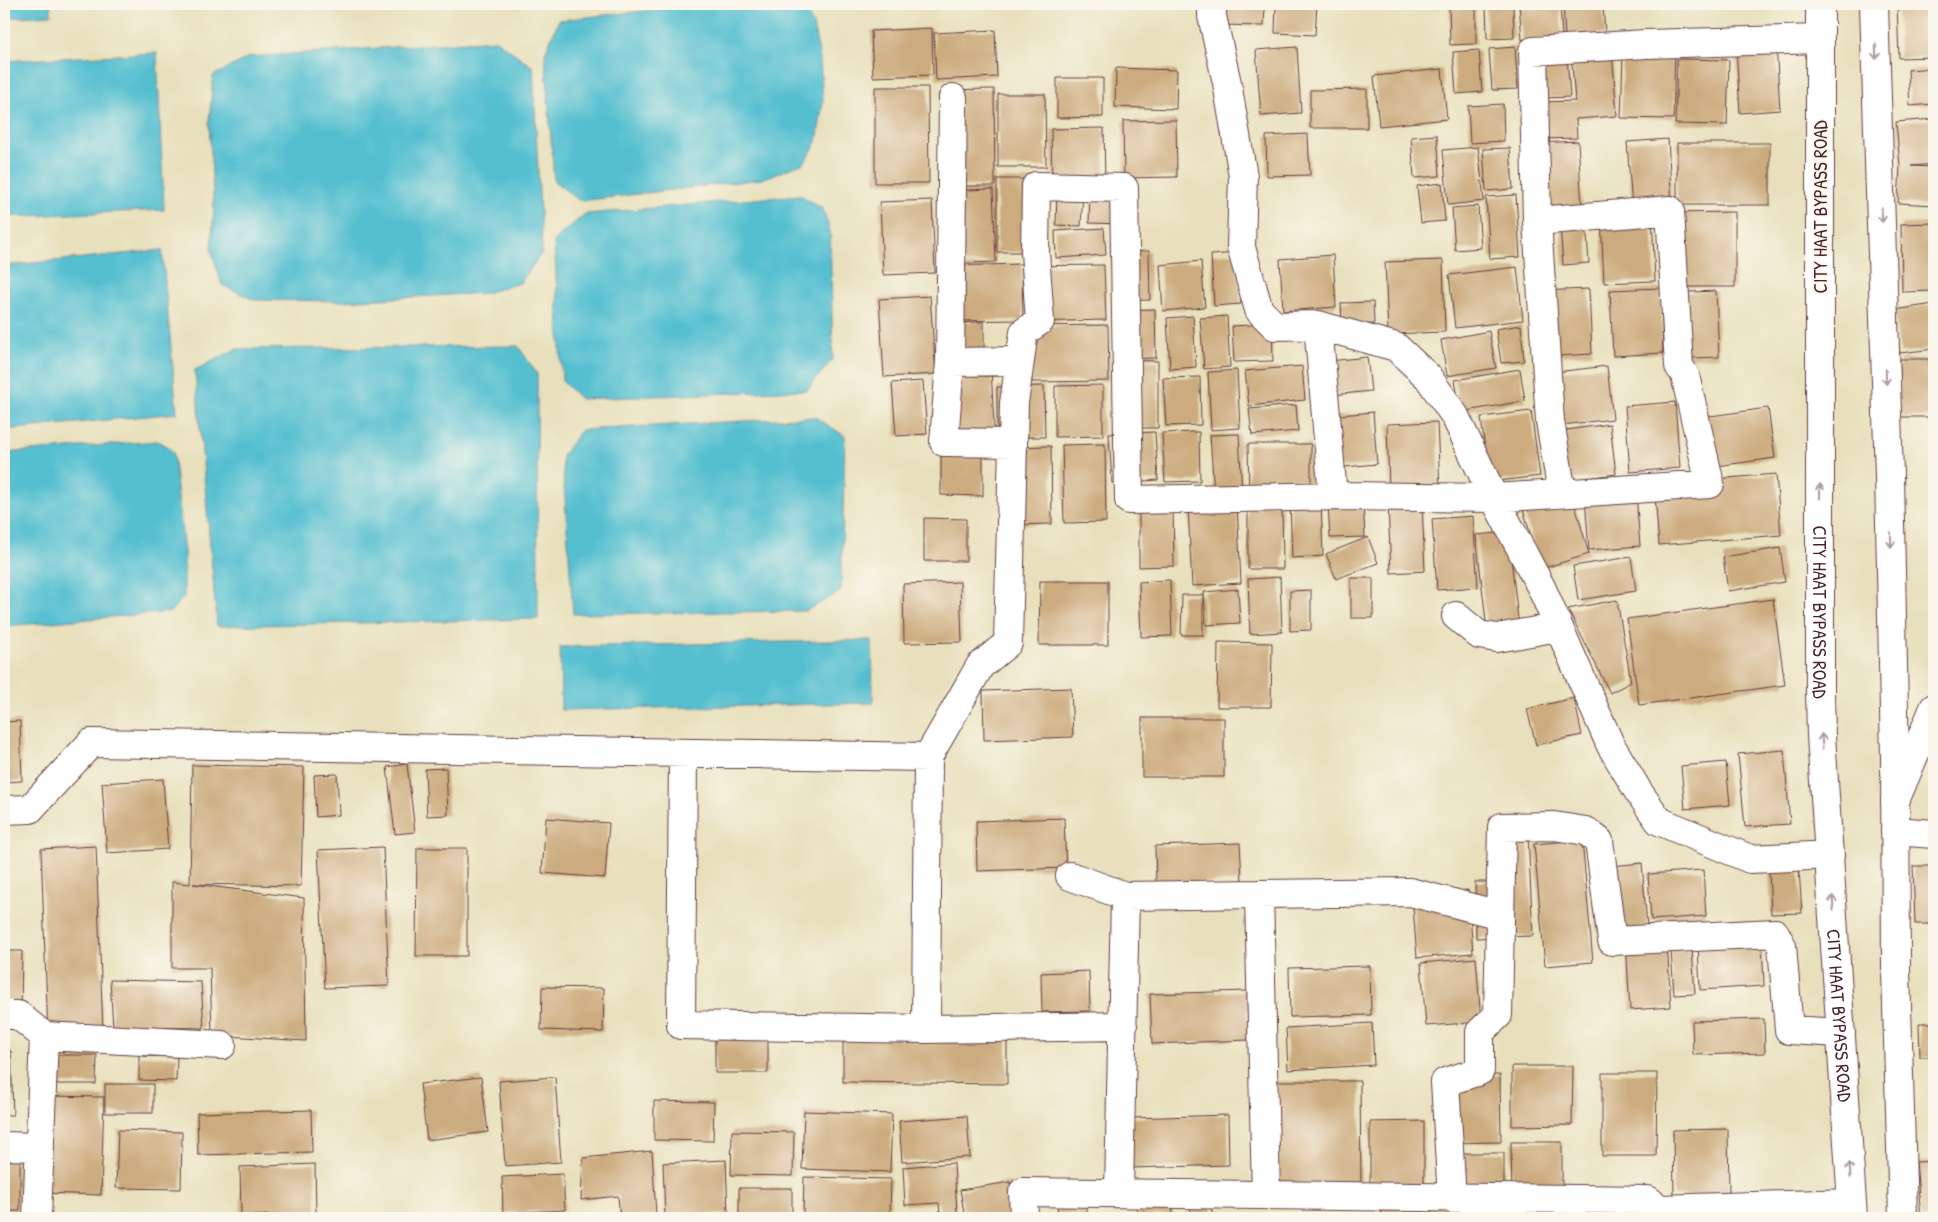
<svg xmlns="http://www.w3.org/2000/svg" width="1938" height="1222" font-family="'Patrick Hand',sans-serif">
	<style>
		.water { fill: #54bfd0; stroke: #4f6f7e }
		.building { fill: #ccab7e }
		.lines { fill: none; stroke-linecap: round; stroke-linejoin: round }
		.minor-casing { stroke: #623c41; stroke-width: 30 }
		.primary-casing { stroke: #623c41; stroke-width: 30 }
		.minor { stroke: #fff; stroke-width: 28 }
		.primary { stroke: #fff; stroke-width: 28 }
		.oneway { stroke: #ae9aa0 }
		.labels { text-anchor: middle; stroke-width: 4; stroke-linejoin: round; paint-order: stroke }
		.street-label { font-size: 19px; fill: #4a1f2b; stroke: #fbf7ec }
	</style>
	<rect width="100%" height="100%" fill="#fbf7ec"/>
	<filter id="ink" filterUnits="userSpaceOnUse"><feTurbulence type="fractalNoise" baseFrequency=".02" numOctaves="2"/><feDisplacementMap in="SourceGraphic" scale="10" xChannelSelector="R" yChannelSelector="G"/><feConvolveMatrix kernelMatrix="1 2 1 2 8 2 1 2 1" color-interpolation-filters="sRGB"/></filter>
	<filter id="wash" filterUnits="userSpaceOnUse"><feTurbulence type="fractalNoise" baseFrequency=".0096" numOctaves="4" result="noise"/><feDisplacementMap in="SourceGraphic" scale="20" xChannelSelector="R" yChannelSelector="G"/><feGaussianBlur stdDeviation="1.12" result="paint"/><feColorMatrix in="noise" values="0 0 0 0 0 0 0 0 0 0 0 0 0 0 0 0 0 1.4 0 .05"/><feComposite in="paint" operator="in"/></filter>
	<g filter="url(#wash)">
		<rect width="100%" height="100%" fill="#e8e0bc"/>
		<path class="water" d="M4 4H51V15L4 18Z
			M710 4H803L813 24 820 59 823 101 817 142 804 163 762 179 580 201 554 181 545 53 559 20Z
			M496 40 533 67 542 253 520 283 485 293 342 301 254 300 222 285 211 249 214 210 209 123 213 76 249 57Z
			M157 53 164 210 4 217V61Z
			M800 195 823 209 830 231 833 359 807 390 580 399 562 381 554 240 585 214Z
			M162 250 177 413 4 430V266Z
			M518 346 537 374 538 619 217 626 195 370 236 349Z
			M815 417 845 436 841 591 806 611 573 614 562 456 581 430Z
			M157 441 167 446 173 452 184 552V597L170 612 4 626V453Z
			M872 640 873 703 561 710 560 647Z"/>
		<g id="blocks">
			<path class="building" d="M1220 4H1265L1264 26 1219 25Z
				M1276 4H1317L1315 35 1275 33Z
				M1449 4H1476V44L1450 45Z
				M1486 4H1513L1514 38 1487 39Z
				M1519 4H1560L1562 37 1522 40Z
				M1563 4H1603L1605 34 1565 37Z
				M1897 4H1932L1934 57 1899 58Z
				M932 28 933 75 873 77 871 31Z
				M995 30 997 77 936 80 934 33Z
				M1776 44 1780 110 1740 113 1736 47Z
				M1297 47 1301 113 1261 116 1256 50Z
				M1515 47 1518 89 1492 90 1489 49Z
				M1479 50 1482 92 1456 94 1453 52Z
				M1612 50 1617 116 1576 119 1577 138 1542 139 1541 102 1575 101 1571 53Z
				M1623 53 1675 54 1673 119 1621 118Z
				M1567 56 1570 97 1544 98 1541 57Z
				M1677 59 1729 60 1727 125 1675 124Z
				M1116 68 1177 70 1176 109 1115 107Z
				M1934 68V104L1910 106 1908 70Z
				M1442 69 1447 119 1379 126 1374 76Z
				M1057 78H1103V117L1057 118Z
				M875 87H928L929 183H875Z
				M994 89 995 186H941V90Z
				M1367 89V128H1310V90Z
				M998 94H1045L1046 167H998Z
				M1503 104 1504 141 1470 143 1468 106Z
				M1934 119V164L1911 166 1934 167V205L1898 203 1900 166 1896 122Z
				M1176 120 1177 177 1124 178 1123 121Z
				M1104 128 1105 184 1052 185 1051 129Z
				M1308 134 1310 175 1267 176 1266 136Z
				M1437 135 1440 176 1414 178 1411 137Z
				M1668 139 1672 205 1632 208 1627 142Z
				M1578 141 1582 207 1544 209 1540 143Z
				M1677 143H1770V205H1677Z
				M1478 147 1484 201 1448 205 1443 150Z
				M1510 148 1513 189 1486 191 1483 149Z
				M997 179H1045V252H997Z
				M1442 183 1445 221 1421 223 1417 186Z
				M993 189 996 262 944 264 941 191Z
				M1057 190 1083 191 1081 226 1056 225Z
				M1090 195 1127 196V224L1089 223Z
				M1516 195 1520 257 1490 259 1486 197Z
				M932 200 935 273 883 275 880 202Z
				M1478 206 1481 248 1455 250 1452 208Z
				M1735 212V287H1669V213Z
				M1652 215 1655 281 1604 283 1601 218Z
				M1586 222 1589 263 1563 265 1560 224Z
				M1934 223V291L1902 292 1901 224Z
				M1104 228 1106 255 1056 258 1055 231Z
				M1149 251 1150 300 1115 301 1112 252Z
				M1237 253 1241 304 1214 306 1211 255Z
				M1333 255 1336 307 1283 311 1280 259Z
				M1443 260 1445 332 1388 334 1385 262Z
				M1201 261 1205 307 1163 311 1160 265Z
				M1022 264 1023 320 946 321 945 266Z
				M1104 265 1106 320 1029 322 1027 266Z
				M1517 267 1523 320 1455 328 1449 275Z
				M1661 288 1663 353 1613 356 1610 290Z
				M1589 289 1592 354 1541 357 1538 291Z
				M1716 291 1719 357 1668 359 1666 293Z
				M930 296 936 374 884 377 879 299Z
				M1373 302 1374 324 1342 325 1341 303Z
				M1934 304V349L1900 353 1894 310Z
				M1155 309 1156 358 1121 359 1118 310Z
				M1193 316 1196 367 1170 369 1167 318Z
				M1227 316 1230 367 1204 369 1200 318Z
				M984 322V353L942 354V323Z
				M1272 324 1273 361 1234 362 1232 326Z
				M1108 325 1109 381 1032 382 1031 326Z
				M1521 325 1524 361 1501 363 1496 329Z
				M1489 331 1496 368 1447 376 1441 340Z
				M1367 357 1371 391 1314 397 1311 363Z
				M1900 359H1929L1930 417H1900Z
				M1116 360 1158 361V428H1116Z
				M1302 366 1305 400 1249 406 1245 371Z
				M1607 366 1613 419 1545 427 1539 374Z
				M991 367 995 445 944 448 940 370Z
				M1520 369 1525 401 1460 412 1455 380Z
				M1237 370 1240 428 1211 430 1208 372Z
				M1200 377 1201 425 1166 426 1163 378Z
				M923 381 927 434 896 436 892 383Z
				M1103 385V436L1055 437V386Z
				M1044 386 1045 437H997V387Z
				M1675 402 1680 468 1630 472 1625 406Z
				M1296 405 1298 431 1252 435 1249 409Z
				M1768 408 1775 458 1710 467 1703 417Z
				M1531 411 1540 476 1489 482 1481 417Z
				M1373 412 1377 464 1323 469 1319 417Z
				M1437 422 1440 488 1389 490 1387 424Z
				M1610 424 1616 474 1551 483 1544 433Z
				M1155 432 1158 480 1112 483 1109 434Z
				M1199 432 1200 481 1165 482 1162 433Z
				M1239 434 1242 492 1214 493 1210 435Z
				M1105 444 1106 522 1064 523 1062 445Z
				M1248 444H1311V494L1249 495Z
				M1051 446 1052 524 1010 525 1008 447Z
				M941 453H983V496L941 495Z
				M1776 474 1781 535 1659 545 1654 484Z
				M1635 480 1640 546 1589 550 1584 484Z
				M1571 491 1589 554 1541 569 1522 506Z
				M1139 502H1173L1174 566 1139 567Z
				M1321 502 1323 556 1292 558 1290 503Z
				M1363 503 1365 537 1330 538 1328 505Z
				M1237 504 1241 583 1192 586 1188 507Z
				M1282 504 1283 569H1248V505Z
				M1422 504 1425 571 1391 573 1388 505Z
				M1473 516 1478 587 1437 590 1432 519Z
				M924 518 966 519V561H924Z
				M1508 532 1519 627 1487 630 1476 535Z
				M1368 537 1378 563 1336 579 1326 554Z
				M1780 548 1785 582 1728 591 1723 557Z
				M1631 557 1636 591 1578 600 1573 566Z
				M1280 577 1282 632 1250 634 1248 579Z
				M1351 578H1373V618H1351Z
				M1170 580 1172 636 1141 637 1139 582Z
				M1040 581H1108V645H1039Z
				M960 582 962 642 904 643 903 584Z
				M1238 589 1240 623 1206 625 1204 592Z
				M1311 590V630L1290 631V591Z
				M1182 595H1203V635H1181Z
				M1773 599 1785 685 1639 705 1627 619Z
				M1617 600 1631 682 1610 693 1568 609Z
				M1218 642 1272 643 1271 707H1217Z
				M1071 688 1073 737 984 740 983 691Z
				M1574 698 1582 735 1536 745 1527 709Z
				M1142 718H1224V777H1142Z
				M20 721 22 781 4 782V722Z
				M1784 750 1790 824 1745 827 1738 754Z
				M1726 762 1730 805 1685 809 1681 766Z
				M407 764 415 832 395 834 387 767Z
				M192 765 304 767 301 886 193 884 304 898 306 1041 212 1035 210 968H172V882L190 884Z
				M446 768 448 815 427 816 425 769Z
				M337 774 339 815 316 817 314 775Z
				M163 779 168 849 107 853 102 783Z
				M546 818 609 823 605 878 542 873Z
				M1064 818 1066 868 977 871 976 821Z
				M1528 835 1533 936 1501 937 1496 836Z
				M1582 840 1593 962 1545 966 1534 844Z
				M1240 843 1242 881 1156 884 1155 846Z
				M96 846 103 1032 48 1035 41 849Z
				M383 847 389 986 325 988 318 850Z
				M417 848H467V956H416Z
				M1642 863 1647 928 1597 932 1592 868Z
				M1913 866H1934V924H1915Z
				M1703 870 1706 916 1651 920 1648 874Z
				M1799 870 1802 913 1771 914 1769 871Z
				M1475 882H1496L1497 937 1476 938Z
				M1468 890 1473 953 1417 958 1412 894Z
				M1667 941 1671 1007 1630 1010 1626 943Z
				M1762 942 1764 986 1700 990 1698 946Z
				M1692 949 1695 994 1674 995 1671 950Z
				M4 951H22L21 1017H4Z
				M1476 958 1481 1022 1426 1026 1421 963Z
				M1370 966 1371 1015 1290 1017 1289 968Z
				M1089 971 1090 1011 1042 1012 1041 973Z
				M110 980 201 982 204 1028 113 1027Z
				M542 987 604 988 603 1032 541 1030Z
				M1247 991 1248 1040 1152 1044 1150 994Z
				M1764 1019 1765 1053 1693 1055 1692 1021Z
				M1372 1023 1374 1065 1288 1070 1286 1028Z
				M1919 1023H1934V1057H1920Z
				M715 1031 768 1032V1073H715Z
				M843 1038 1007 1041V1084L843 1082Z
				M4 1051H11L13 1115H4Z
				M49 1055H97L96 1084H48Z
				M139 1056 177 1057 176 1081 139 1080Z
				M1512 1066H1573L1572 1125 1512 1126Z
				M1602 1073H1657L1656 1156H1602Z
				M1500 1075 1501 1142 1446 1143V1076Z
				M481 1077 488 1132 427 1140 420 1084Z
				M555 1077 561 1162 505 1166 499 1081Z
				M1274 1081H1360L1361 1183 1275 1184Z
				M105 1084H153V1113H105Z
				M46 1096 104 1097 101 1195 43 1193Z
				M654 1101 714 1102 713 1141 654 1140Z
				M311 1110 312 1152 198 1155 197 1113Z
				M804 1111 892 1114 890 1172 802 1169Z
				M1228 1115 1229 1165 1131 1168 1130 1118Z
				M967 1116 970 1157 902 1162 899 1121Z
				M1424 1121V1189L1370 1190V1122Z
				M1728 1129 1729 1195 1674 1196 1673 1130Z
				M118 1130 182 1132 181 1189 116 1188Z
				M732 1131 794 1132 793 1176 731 1175Z
				M1511 1142H1562V1198L1512 1199Z
				M652 1151 656 1215 620 1218 618 1196 581 1200 583 1158Z
				M1440 1153H1504V1188H1440Z
				M4 1156H20V1211H4Z
				M726 1160 728 1214 665 1217 663 1163Z
				M1934 1161V1218H1921L1916 1162Z
				M954 1163 957 1213 940 1214 939 1203 905 1205 903 1167Z
				M315 1164 316 1214 241 1216 240 1167Z
				M563 1174 565 1210 503 1213 502 1177Z
				M804 1177 891 1179 890 1217 803 1215Z
				M1010 1182 1016 1218H965L960 1190Z
				M739 1188H792V1217H739Z
				M1171 1192 1173 1214 1138 1217 1136 1196Z
				M1058 1193H1087V1218H1057Z
				M1210 1201 1213 1218H1192L1190 1205Z
				M1422 1202 1423 1218H1382L1381 1205Z
				M1507 1203V1218H1432V1207Z
				M1634 1211V1218H1580L1579 1213Z
				M1564 1215V1218H1514V1216Z
				M107 1216V1218H34V1217Z"/>
		</g>
	</g>
	<g filter="url(#ink)">
		<use href="#blocks" fill-opacity="0" stroke="#623c41" stroke-width="1"/>
		<g class="lines">
			<g class="minor-casing">
				<path id="minor" d="M1212 4V16L1227 83 1243 176 1241 247 1259 310 1275 326 1318 325 1396 347 1428 377 1455 416 1494 498 1542 589 1610 744 1638 791 1659 821 1750 859 1830 855
					M1537 221 1533 51 1646 44 1820 39
					M1318 325 1333 496
					M950 362 953 98
					M1013 443 944 442 950 362 1020 361
					M1456 616 1479 635 1497 638 1558 627
					M683 753 681 1025 926 1029 928 757 980 666 1008 643 1014 403 1024 332 1040 321 1035 252 1036 186 1124 188 1129 500 1344 496 1494 498 1710 484 1685 375 1679 366 1670 210 1537 221 1550 421 1562 493
					M1895 801 1934 708
					M4 810 30 809 91 743 928 757
					M1895 831 1934 834
					M1070 876 1125 896 1119 1192
					M1125 896 1259 894
					M4 1015H18L44 1036 222 1045
					M926 1029 1123 1026
					M4 1146 40 1147
					M1266 1195 1259 894 1410 892 1500 915
					M1452 1199 1445 1082 1480 1071V1032L1498 1015 1502 827 1554 826 1586 831 1599 841 1612 941 1775 933 1782 946 1789 1030 1841 1033
					M37 1218 44 1036
					M1024 1218 1023 1192 1648 1200 1660 1209
					M1660 1218V1209L1852 1203"/>
			</g>
			<g class="primary-casing">
				<g id="primary">
					<path id="s1" d="M1820 4V694L1821 736 1853 1218"/>
					<path d="M1874 4 1889 476 1895 758 1896 970 1903 1218"/>
				</g>
			</g>
			<use href="#minor" class="minor"/>
			<use href="#primary" class="primary"/>
		</g>
		<defs><path id="oneway-shaft" d="M-6 0H5M1.5-3L5.5 0L1.5 3" fill="none" stroke-width="1.6" stroke-linecap="round" stroke-linejoin="round" transform="scale(1.25)"/></defs>
		<g class="oneway">
			<use href="#oneway-shaft" transform="translate(1876 52) rotate(88)"/>
			<use href="#oneway-shaft" transform="translate(1882 215) rotate(88)"/>
			<use href="#oneway-shaft" transform="translate(1886 377) rotate(88)"/>
			<use href="#oneway-shaft" transform="translate(1820 491) rotate(-90)"/>
			<use href="#oneway-shaft" transform="translate(1891 540) rotate(89)"/>
			<use href="#oneway-shaft" transform="translate(1822 741) rotate(-94)"/>
			<use href="#oneway-shaft" transform="translate(1833 903) rotate(-94)"/>
			<use href="#oneway-shaft" transform="translate(1850 1170) rotate(-94)"/>
		</g>
	</g>
	<g class="labels">
		<g class="street-label">
			<text transform="translate(1820 207) rotate(-90)" y="7">CITY HAAT BYPASS ROAD</text>
			<text dy="7" stroke="none"><textPath href="#s1" startOffset="608">CITY HAAT BYPASS ROAD</textPath></text>
			<text dy="7" stroke="none"><textPath href="#s1" startOffset="1012">CITY HAAT BYPASS ROAD</textPath></text>
		</g>
	</g>
	<rect width="1938" height="1222" fill="none" stroke="#fbf7ec" stroke-width="20"/>
</svg>
